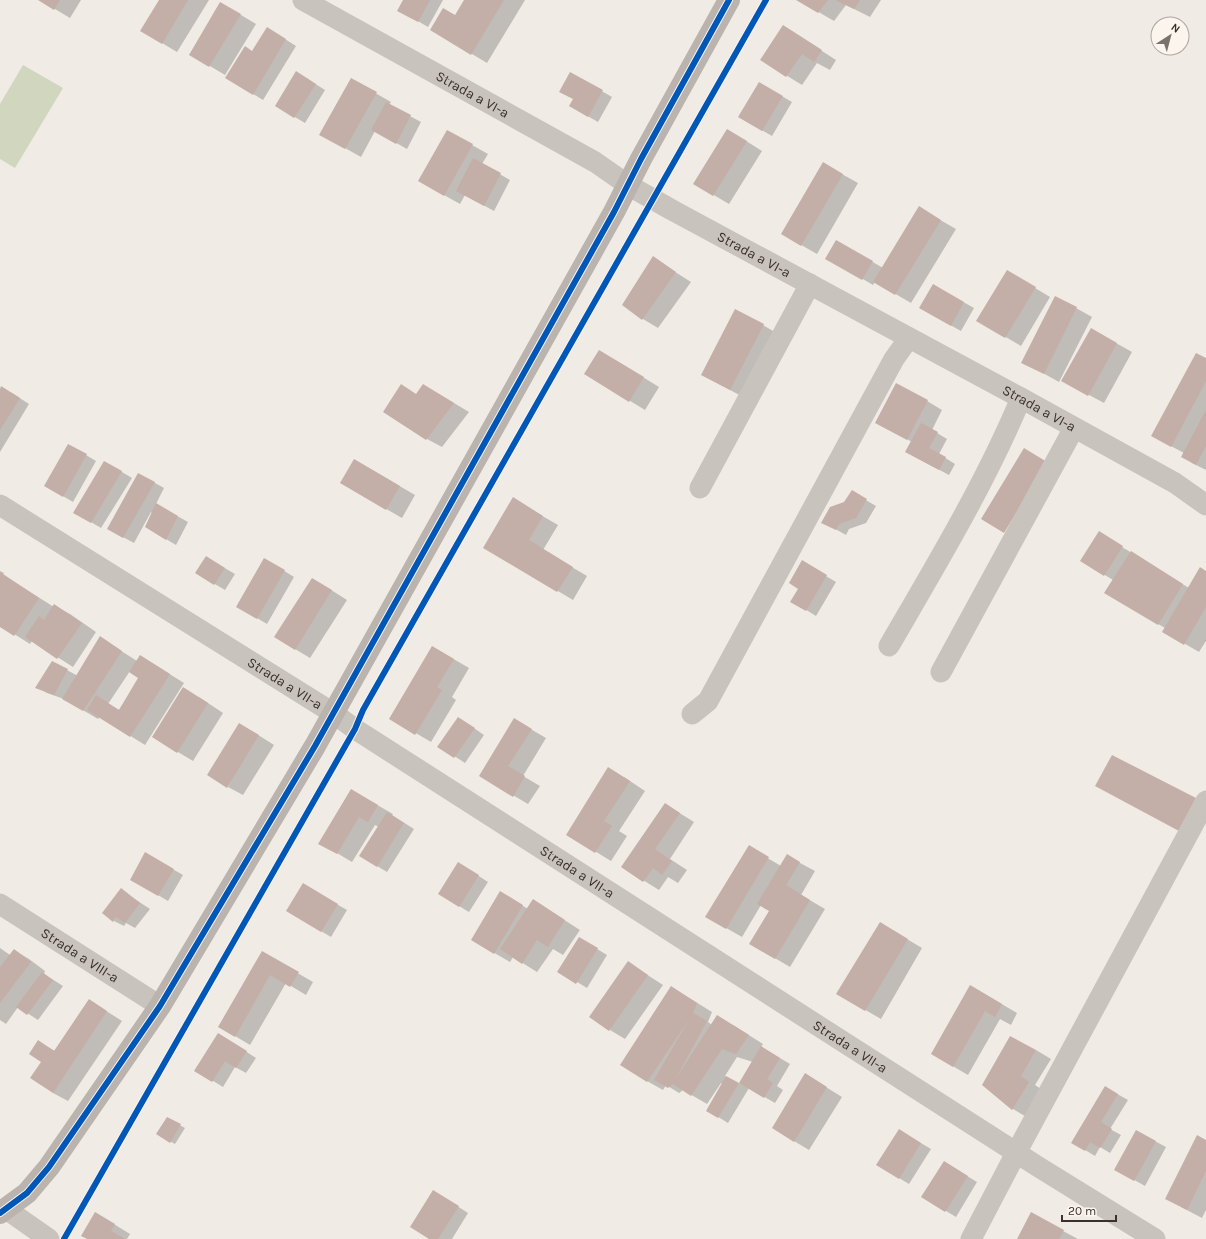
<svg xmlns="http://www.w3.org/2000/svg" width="1206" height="1239" font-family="Karla,sans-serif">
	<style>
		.green { fill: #d1d6bf }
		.shadow { fill: #0003; fill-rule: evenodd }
		.building { fill: #c3afa7 }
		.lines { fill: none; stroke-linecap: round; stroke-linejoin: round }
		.street { stroke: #c9c3be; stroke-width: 21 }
		.secondary { stroke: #bab3ae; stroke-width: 22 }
		.cycleway-casing { stroke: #fbf5ee; stroke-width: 8 }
		.cycleway { stroke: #0057b8; stroke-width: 6 }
		.labels { text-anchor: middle; stroke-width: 4; stroke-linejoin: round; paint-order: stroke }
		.street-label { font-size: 14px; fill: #3b302b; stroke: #fbf5ee }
	</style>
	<rect width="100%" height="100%" fill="#f0ebe5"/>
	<path class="green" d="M23 65 63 88 15 168 0 159V104Z"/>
	<path class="shadow" d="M40 0H81L70 18Z
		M160 0H209L177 52 162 43Z
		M404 0H443L428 27 399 10Z
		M465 0H525L487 63 472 54 456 16Z
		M798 0H881L870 17 846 5 834 21Z
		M221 3 256 24 225 75 190 54Z
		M783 26 836 60 830 70 817 63 802 85 761 60Z
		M277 34 296 46 263 100 227 78Z
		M570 73 612 97 598 122 570 106 574 99Z
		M306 78 325 90 305 123 276 106Z
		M351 79 391 102 389 105 421 122 407 149 375 131 361 157 320 134Z
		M759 83 792 102 772 136 739 117Z
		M447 131 488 154 482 164 510 180 494 211 465 195 460 204 419 181Z
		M743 139 762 151 729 204 695 184Z
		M824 164 858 183 817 254 782 234Z
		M935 217 956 229 911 303 875 282 873 285 827 258 837 241 883 268Z
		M653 258 691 282 658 328 643 319 624 305Z
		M1007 271 1050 297 1021 346 977 320Z
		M933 285 974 308 961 331 920 308Z
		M1076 308 1092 317 1059 382 1023 362Z
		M763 325 778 334 745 398 702 375Z
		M1091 329 1132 352 1104 403 1078 389Z
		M1206 359V470L1192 463 1184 453 1167 444Z
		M615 360 659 387 645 410 586 374Z
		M402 386 417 395 439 394 469 412 442 447 427 439Z
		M0 390 12 393 29 404 0 452Z
		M927 401 942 410 932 430 947 439 939 454 955 464 949 475 917 458 912 442 892 431Z
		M69 445 96 461 73 502 46 486Z
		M355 460 415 495 402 518 341 483Z
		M105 462 132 478 101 528 74 512Z
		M139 474 164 488 156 504 188 522 176 545 146 527 152 513 151 512 134 543 108 529Z
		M852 492 876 506 866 523 849 529 846 535 823 522 845 503Z
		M513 499 558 525 543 550 587 576 573 600 484 547Z
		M1109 539 1189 588 1206 572V641L1199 652 1163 631 1165 628 1105 593 1113 580 1082 561Z
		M265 559 294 577 267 624 237 606Z
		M802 562 836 582 816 616 792 601 799 588Z
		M216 563 235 574 225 590 196 573Z
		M0 571 4 573 3 575 54 607 55 606 70 614 96 632 73 667 32 641 30 644 0 625Z
		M328 588 347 600 310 658 295 649Z
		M101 638 137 661 155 665 184 683 145 745 100 717 98 719 64 699 47 693 37 687 52 662 78 676ZM130 671 140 678 119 710 108 704Z
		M433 647 469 668 452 697 456 700 431 742 390 718Z
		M199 697 223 713 193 761 153 737Z
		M515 720 546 738 523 776 540 786 528 804 480 776Z
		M468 724 484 735 465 763 439 746Z
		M255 733 274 745 243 795 228 787Z
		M624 777 645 791 619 831 627 836 611 861 567 834Z
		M351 790 393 814 392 815 414 829 387 872 377 866 379 827 375 825 352 862 320 843Z
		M665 804 694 822 670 859 687 870 678 883 668 877 659 890 622 867Z
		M749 847 781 866 787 856 815 871 801 895 825 909 790 967 751 944 770 911 761 905 742 937 707 917Z
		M146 854 183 875 168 901 131 879Z
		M468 869 488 882 469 912 459 906Z
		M303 885 347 910 331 937 287 911Z
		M121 890 150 909 135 928 126 923 124 926 114 921Z
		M500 892 528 909 533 900 580 930 563 955 553 949 537 972 513 957 510 962 472 940Z
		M880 923 922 948 881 1019 838 994Z
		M579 938 607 955 587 988 559 971Z
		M0 948 10 955 14 950 29 959 45 971 44 974 63 986 38 1020 18 1007 6 1024 0 1020Z
		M263 953 313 982 306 995 286 983 250 1045 220 1027Z
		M629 963 663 985 625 1039 610 1030Z
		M971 986 1017 1013 1011 1025 1000 1019 968 1075 932 1054Z
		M686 996 712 1012 708 1022 712 1025H733L763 1044 761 1047 790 1064 777 1086 783 1090 775 1103 749 1088 728 1123 707 1110 722 1084 721 1083 707 1104 683 1090 679 1093 666 1085 663 1090 647 1081ZM737 1057 753 1062 739 1084 725 1076Z
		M89 1000 122 1021 68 1101 53 1093 43 1062 39 1042 55 1051Z
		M228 1040 256 1058 246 1073 235 1067 223 1087 195 1070Z
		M1036 1050 1051 1059 1035 1085 1044 1091 1028 1118 1013 1109 984 1085Z
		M821 1084 842 1097 809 1150 794 1141Z
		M1105 1087 1128 1100 1110 1129 1121 1135 1110 1153 1100 1147 1095 1156 1072 1142Z
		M167 1118 185 1128 175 1144 157 1134Z
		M1136 1131 1166 1147 1145 1186 1115 1169Z
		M909 1136 931 1149 909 1184 899 1178Z
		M1206 1141V1210L1202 1218 1181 1207Z
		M954 1168 977 1182 956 1217 923 1197Z
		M443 1197 468 1213 452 1239H431Z
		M96 1213 130 1234 127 1239H89Z
		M1063 1231 1078 1239H1018Z"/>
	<path class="building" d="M38 0H60L54 10Z
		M159 0H188L162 44 140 31Z
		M403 0H430L418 22 397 11Z
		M464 0H504L471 55 430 30 443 8 455 15Z
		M796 0H828L818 13Z
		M835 0H860L854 9Z
		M220 2 241 14 209 67 189 55Z
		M783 25 822 50 814 62 802 54 786 77 760 60Z
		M267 27 286 39 253 95 225 78 245 46 252 51Z
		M296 71 316 84 294 118 275 106Z
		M570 72 603 90 588 117 569 106 573 99 559 92Z
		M351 78 377 92 345 149 319 135Z
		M759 82 783 96 762 131 738 117Z
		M386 102 411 115 396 144 371 130Z
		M727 129 747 141 713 196 693 184Z
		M447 130 473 144 444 196 418 181Z
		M473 158 501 173 484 206 456 191Z
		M823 162 843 174 801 246 781 234Z
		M919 206 941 220 895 295 873 282Z
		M836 240 873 261 862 280 825 259Z
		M653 256 676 272 642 320 622 305Z
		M1007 270 1036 287 1005 338 976 321Z
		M933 284 964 302 951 326 919 308Z
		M1055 296 1077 307 1044 374 1021 363Z
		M735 309 764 324 730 390 701 375Z
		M1091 328 1117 343 1088 396 1061 381Z
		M599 350 644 377 629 402 584 374Z
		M1196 353 1206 358V381L1171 447 1151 436Z
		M896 383 928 400 907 440 875 423Z
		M401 384 416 394 423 384 454 403 426 440 383 412Z
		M1 386 20 398 0 430V389Z
		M1206 410V446L1196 465 1181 457Z
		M921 423 938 432 929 448 946 457 939 470 905 452Z
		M68 444 87 454 63 497 44 486Z
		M1024 448 1047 462 1004 533 981 519Z
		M354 459 400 486 386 510 340 483Z
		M104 461 122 471 91 523 73 513Z
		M138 473 155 482 123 538 107 529Z
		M852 490 867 499 856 518 839 524 836 530 821 523 830 507 844 502Z
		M513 497 543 516 529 540 573 567 557 592 483 548Z
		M156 503 178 516 166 540 145 527Z
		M1099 531 1123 546 1104 576 1080 561Z
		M1131 551 1183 584 1158 625 1104 593Z
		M206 556 225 568 214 585 195 573Z
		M264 558 285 570 257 619 236 607Z
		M802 560 827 575 806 611 790 602 798 589 789 583Z
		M1200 567 1206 571V607L1184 645 1162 632Z
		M0 572 39 598 14 636 0 627Z
		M312 578 332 590 295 650 274 637Z
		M54 604 82 623 57 659 25 637 39 616 44 620Z
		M100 636 122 651 83 711 62 699Z
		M432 646 454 659 437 687 442 690 415 735 389 719Z
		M140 655 170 674 130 737 87 710 96 695 119 710 138 678 129 672Z
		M52 661 68 669 54 695 35 688Z
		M183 687 208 703 177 753 152 737Z
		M458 717 475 728 454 758 437 747Z
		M514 718 532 729 508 766 525 776 513 797 479 776Z
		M239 723 259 735 227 788 207 775Z
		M1112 755 1196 798 1179 831 1095 786Z
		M608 767 630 781 604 821 612 826 595 853 566 835Z
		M351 789 378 805 368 822 359 817 337 854 318 844Z
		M665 803 680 813 655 849 672 861 662 875 653 868 643 882 621 867Z
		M387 812 404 823 377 867 359 856Z
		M749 845 769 857 726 929 705 917Z
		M145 852 174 869 158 896 130 880Z
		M787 854 800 862 786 885 810 900 775 959 749 944 769 911 757 904Z
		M458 862 479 875 459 907 438 894Z
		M303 883 338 904 321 932 286 911Z
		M121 888 140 903 125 923 116 917 113 922 102 913Z
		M500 891 523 905 494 954 471 940Z
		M533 899 565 920 548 947 537 940 522 964 500 949Z
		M880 922 908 939 865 1011 836 994Z
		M579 937 598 948 576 984 557 972Z
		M14 949 31 962 0 1003V967Z
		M262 951 299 972 290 987 270 975 235 1037 218 1027Z
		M628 961 648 975 609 1031 589 1017Z
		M42 972 53 980 27 1015 16 1007Z
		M970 985 1002 1004 995 1017 985 1011 953 1067 931 1054Z
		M671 986 697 1003 693 1013 707 1021 675 1080 717 1015 749 1035 736 1054 722 1049 691 1096 673 1084 668 1088 654 1080 690 1018 647 1082 620 1065Z
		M89 999 107 1011 53 1093 30 1078 41 1062 29 1054 38 1040 54 1051Z
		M218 1033 247 1051 236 1068 225 1061 212 1082 194 1071Z
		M1010 1036 1036 1050 1021 1076 1029 1082 1012 1110 982 1085Z
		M761 1046 780 1058 767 1079 773 1083 764 1098 739 1083Z
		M805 1073 827 1087 794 1142 772 1128Z
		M726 1076 739 1083 718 1118 706 1111Z
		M1105 1086 1118 1094 1101 1122 1112 1129 1100 1148 1090 1142 1085 1151 1071 1143Z
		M167 1117 181 1124 170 1143 156 1134Z
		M899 1129 921 1143 899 1179 876 1165Z
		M1136 1130 1156 1141 1134 1181 1114 1170Z
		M1197 1135 1206 1140V1171L1187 1210 1165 1199Z
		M944 1161 968 1176 945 1212 921 1197Z
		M433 1190 459 1206 438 1239H429L410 1227Z
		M95 1212 115 1224 111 1231 125 1239H87L81 1236Z
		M1031 1212 1064 1230 1059 1239H1017Z"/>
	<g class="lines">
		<g class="street">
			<path id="s1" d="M303 0 595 162 628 185 672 210 1021 398 1175 483 1206 505"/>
			<path d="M700 488 810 284"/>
			<path id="s2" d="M0 505 333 713 355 729 1037 1166 1155 1239"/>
			<path d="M889 646C936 565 985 484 1021 398"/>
			<path d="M941 672 1074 428"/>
			<path d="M692 714 708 701 894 359 909 338"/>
			<path id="s3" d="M0 904 160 1006"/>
			<path d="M6 1209 49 1239"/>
			<path d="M971 1239 1016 1153 1206 801"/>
		</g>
		<path class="secondary" d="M0 1213 27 1193 49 1167 160 1006 315 746 614 212 641 159 729 0"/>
		<g class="cycleway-casing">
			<path id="cycleway" d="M0 1213 27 1193 49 1167 160 1006 315 746 614 212 641 159 729 0
				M64 1239 355 729 363 710 766 0"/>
		</g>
		<use href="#cycleway" class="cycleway"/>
	</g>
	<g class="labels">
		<g class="street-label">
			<text dy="5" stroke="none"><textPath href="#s1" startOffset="194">Strada a VI-a</textPath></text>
			<text dy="5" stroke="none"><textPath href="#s1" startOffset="518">Strada a VI-a</textPath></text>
			<text dy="5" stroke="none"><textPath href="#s1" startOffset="842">Strada a VI-a</textPath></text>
			<text dy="5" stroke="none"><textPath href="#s2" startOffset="336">Strada a VII-a</textPath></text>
			<text dy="5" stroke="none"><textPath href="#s2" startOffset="684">Strada a VII-a</textPath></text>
			<text dy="5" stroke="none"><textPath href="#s3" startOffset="95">Strada a VIII-a</textPath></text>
			<text dy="5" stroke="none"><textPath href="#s2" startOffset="1008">Strada a VII-a</textPath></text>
		</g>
	</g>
	<g transform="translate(1170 36) rotate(36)"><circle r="19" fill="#fbf5ee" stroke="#aea6a0"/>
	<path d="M0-3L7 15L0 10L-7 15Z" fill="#7a716c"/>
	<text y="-6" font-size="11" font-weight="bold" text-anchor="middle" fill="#3b302b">N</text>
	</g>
	<path d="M1062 1215v6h54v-6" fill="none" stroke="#3b302b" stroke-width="2"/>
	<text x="1068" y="1215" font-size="12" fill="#3b302b" stroke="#fbf5ee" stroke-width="3" paint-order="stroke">20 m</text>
</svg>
